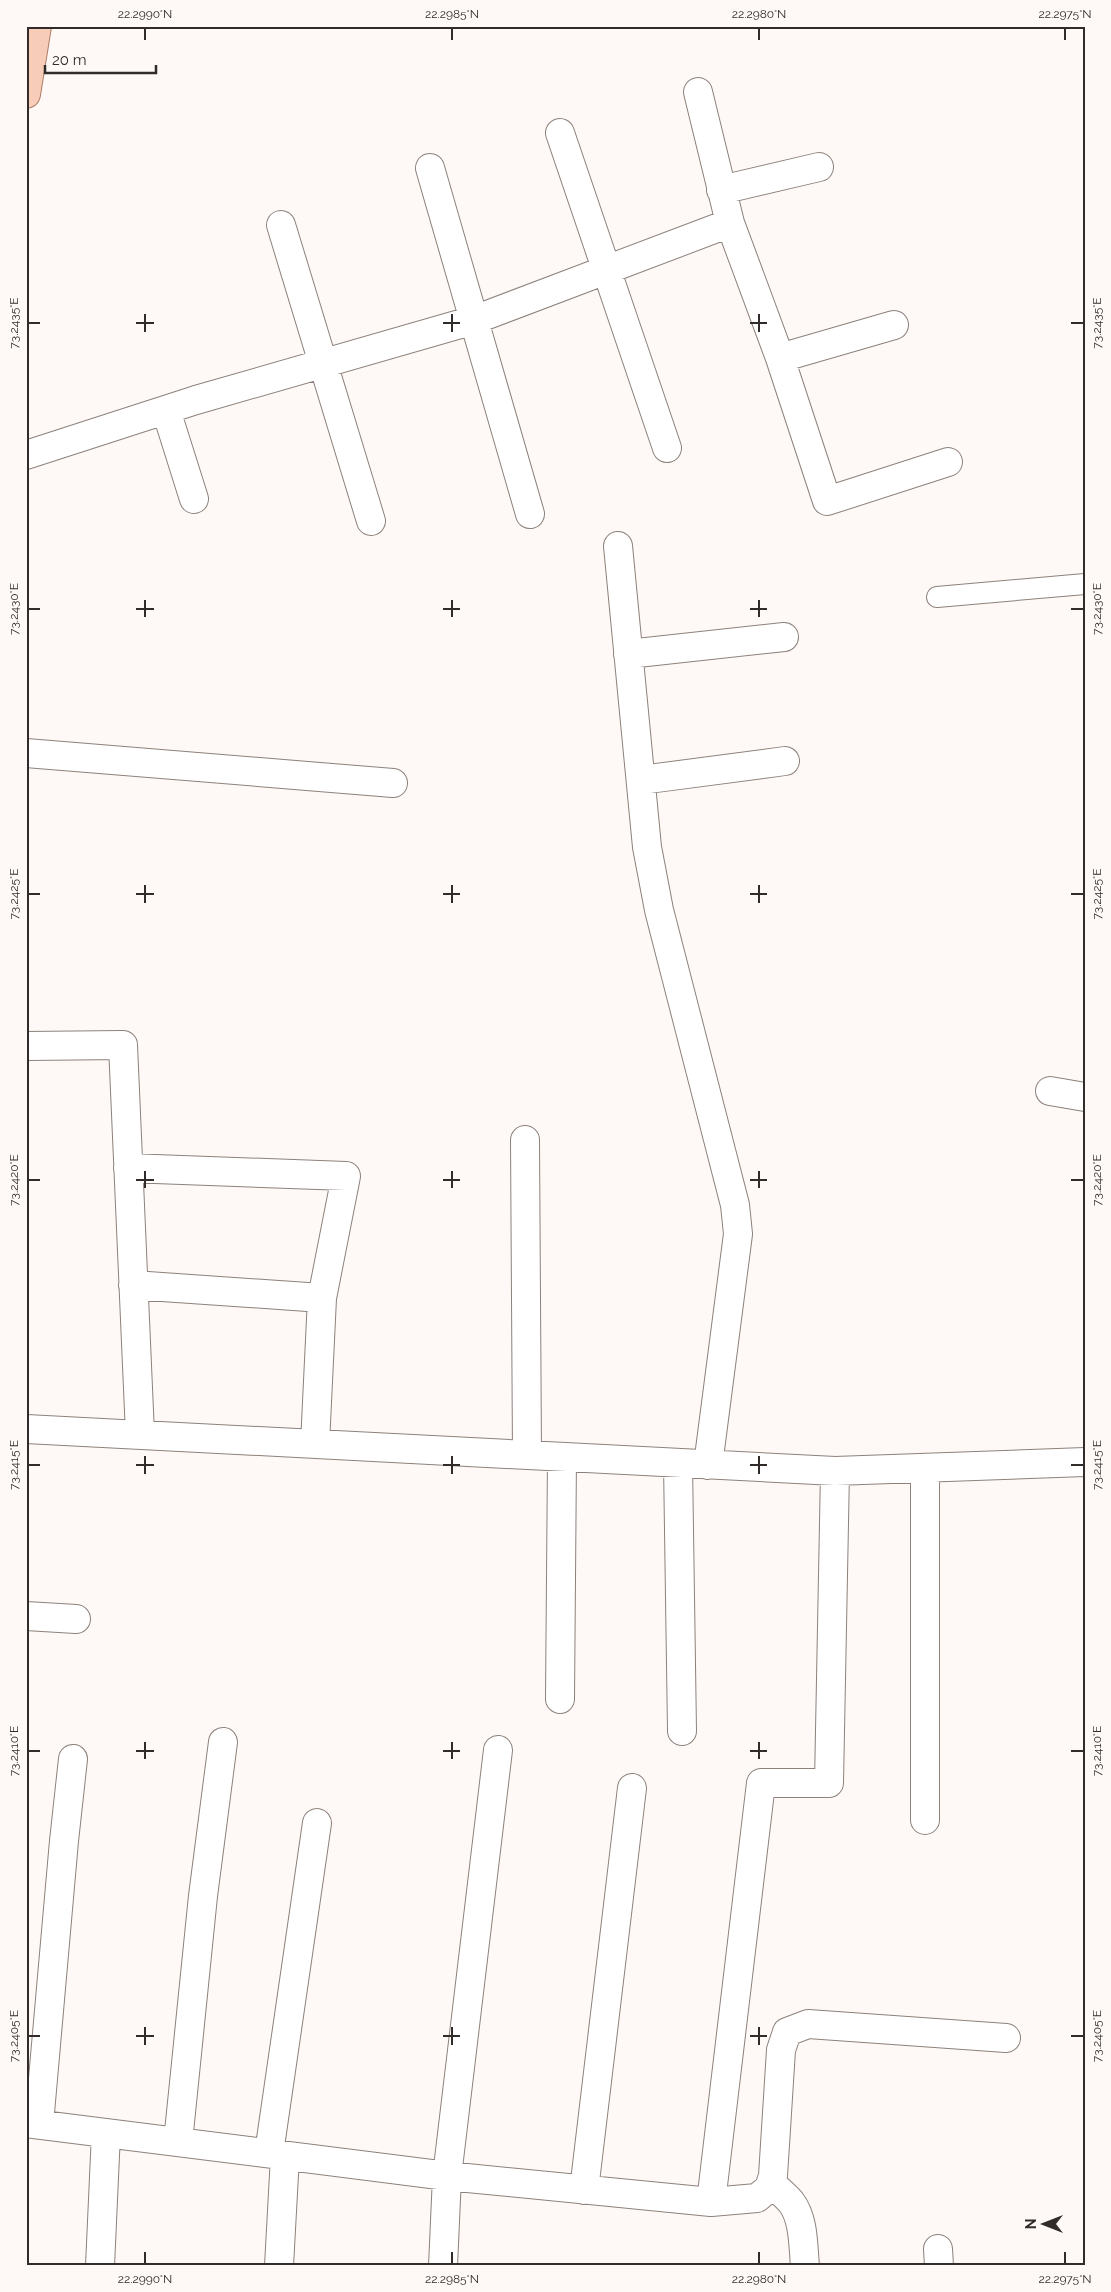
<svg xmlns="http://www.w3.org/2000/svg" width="1111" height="2292" font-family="Raleway,sans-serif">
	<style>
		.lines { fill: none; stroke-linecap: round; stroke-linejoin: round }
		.lane-casing { stroke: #8d817b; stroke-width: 22 }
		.street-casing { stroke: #8d817b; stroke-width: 30 }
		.primary-casing { stroke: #ae7f68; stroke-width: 30 }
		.lane { stroke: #fff; stroke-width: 20 }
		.street { stroke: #fff; stroke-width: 28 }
		.primary { stroke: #f7cdb9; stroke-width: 28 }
		.ticks { fill: none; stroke: #312c2a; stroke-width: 2 }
		.neatline { fill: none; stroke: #312c2a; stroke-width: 2 }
		.ticks-label { font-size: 12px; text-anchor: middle; fill: #312c2a }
	</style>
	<rect width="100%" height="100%" fill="#fef9f6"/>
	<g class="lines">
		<g class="lane-casing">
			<path id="lane" d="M937 597 1085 584"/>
		</g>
		<g class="street-casing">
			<path id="street" d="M698 92 730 223
				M560 133 667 448
				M430 168 530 514
				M721 190 819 167
				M281 225 371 521
				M780 358 894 325
				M166 410 194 499
				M26 455 196 400 474 320 730 223 780 358 827 501 948 462
				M618 546 647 847 659 910 735 1205 738 1234 708 1465
				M628 654 784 637
				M26 753 393 783
				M641 780 785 761
				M26 1046 123 1045 140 1434
				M1050 1091 1085 1097
				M525 1140 527 1455
				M128 1168 346 1176 322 1298
				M133 1285 322 1298 315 1444
				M26 1429 835 1471 1085 1462
				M678 1463 682 1731
				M26 1616 76 1619
				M560 1699 562 1457
				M925 1820V1468
				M26 2123 447 2176 711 2202 757 2198 769 2188 773 2176 781 2050 787 2032 808 2024 1006 2038
				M39 2124 64 1841 73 1759
				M178 2142 203 1896 223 1742
				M269 2153 317 1823
				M771 2182C777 2189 785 2195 791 2202 804 2219 803 2245 805 2266
				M584 2190 632 1788
				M711 2202 761 1783H829L835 1471
				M938 2249 939 2266
				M100 2266 106 2133
				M279 2266 285 2156
				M443 2266 447 2176 498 1750"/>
		</g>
		<g class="primary-casing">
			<path id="primary" d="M26 94 37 26"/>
		</g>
		<use href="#lane" class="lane"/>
		<use href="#street" class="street"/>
		<use href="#primary" class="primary"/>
	</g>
	<path class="ticks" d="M145 28V40M452 28V40M759 28V40M1065 28V40M145 314V332M452 314V332M759 314V332M28 323H40M136 323H154M443 323H460M750 323H767M1071 323H1084M145 600V617M452 600V617M759 600V617M28 609H40M136 609H154M443 609H460M750 609H767M1071 609H1084M145 885V903M452 885V903M759 885V903M28 894H40M136 894H154M443 894H460M750 894H767M1071 894H1084M145 1171V1188M452 1171V1188M759 1171V1188M28 1180H40M136 1180H154M443 1180H460M750 1180H767M1071 1180H1084M145 1456V1474M452 1456V1474M759 1456V1474M28 1465H40M136 1465H154M443 1465H460M750 1465H767M1071 1465H1084M145 1742V1759M452 1742V1759M759 1742V1759M28 1751H40M136 1751H154M443 1751H460M750 1751H767M1071 1751H1084M145 2027V2045M452 2027V2045M759 2027V2045M28 2036H40M136 2036H154M443 2036H460M750 2036H767M1071 2036H1084M145 2252V2264M452 2252V2264M759 2252V2264M1065 2252V2264"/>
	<rect width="1111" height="2292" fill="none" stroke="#fef9f6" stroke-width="55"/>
	<g transform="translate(1044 2224) rotate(270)" stroke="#fef9f6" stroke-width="4" paint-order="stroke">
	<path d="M0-4L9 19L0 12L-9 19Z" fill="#312c2a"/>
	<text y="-8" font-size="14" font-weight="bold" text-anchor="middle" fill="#312c2a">N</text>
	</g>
	<path d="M45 65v8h111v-8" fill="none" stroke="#312c2a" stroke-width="2.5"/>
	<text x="52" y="65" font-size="15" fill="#312c2a" stroke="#fef9f6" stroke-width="4" paint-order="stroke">20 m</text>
	<rect x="28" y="28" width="1056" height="2236" class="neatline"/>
	<g class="ticks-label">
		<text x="145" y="18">22.2990°N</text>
		<text x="452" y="18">22.2985°N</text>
		<text x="759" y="18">22.2980°N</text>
		<text x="1065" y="18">22.2975°N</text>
		<text transform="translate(1097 323) rotate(-90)" y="4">73.2435°E</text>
		<text transform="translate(14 323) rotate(-90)" y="4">73.2435°E</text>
		<text transform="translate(1097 609) rotate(-90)" y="4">73.2430°E</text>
		<text transform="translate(14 609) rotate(-90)" y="4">73.2430°E</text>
		<text transform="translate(1097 894) rotate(-90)" y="4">73.2425°E</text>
		<text transform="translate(14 894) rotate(-90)" y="4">73.2425°E</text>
		<text transform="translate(1097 1180) rotate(-90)" y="4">73.2420°E</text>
		<text transform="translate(14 1180) rotate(-90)" y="4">73.2420°E</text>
		<text transform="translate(1097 1465) rotate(-90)" y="4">73.2415°E</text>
		<text transform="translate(14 1465) rotate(-90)" y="4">73.2415°E</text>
		<text transform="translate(14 1751) rotate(-90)" y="4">73.2410°E</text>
		<text transform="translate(1097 1751) rotate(-90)" y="4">73.2410°E</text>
		<text transform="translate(14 2036) rotate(-90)" y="4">73.2405°E</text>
		<text transform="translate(1097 2036) rotate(-90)" y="4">73.2405°E</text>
		<text x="145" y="2283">22.2990°N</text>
		<text x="452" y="2283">22.2985°N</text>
		<text x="759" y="2283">22.2980°N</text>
		<text x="1065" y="2283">22.2975°N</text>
	</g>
</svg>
